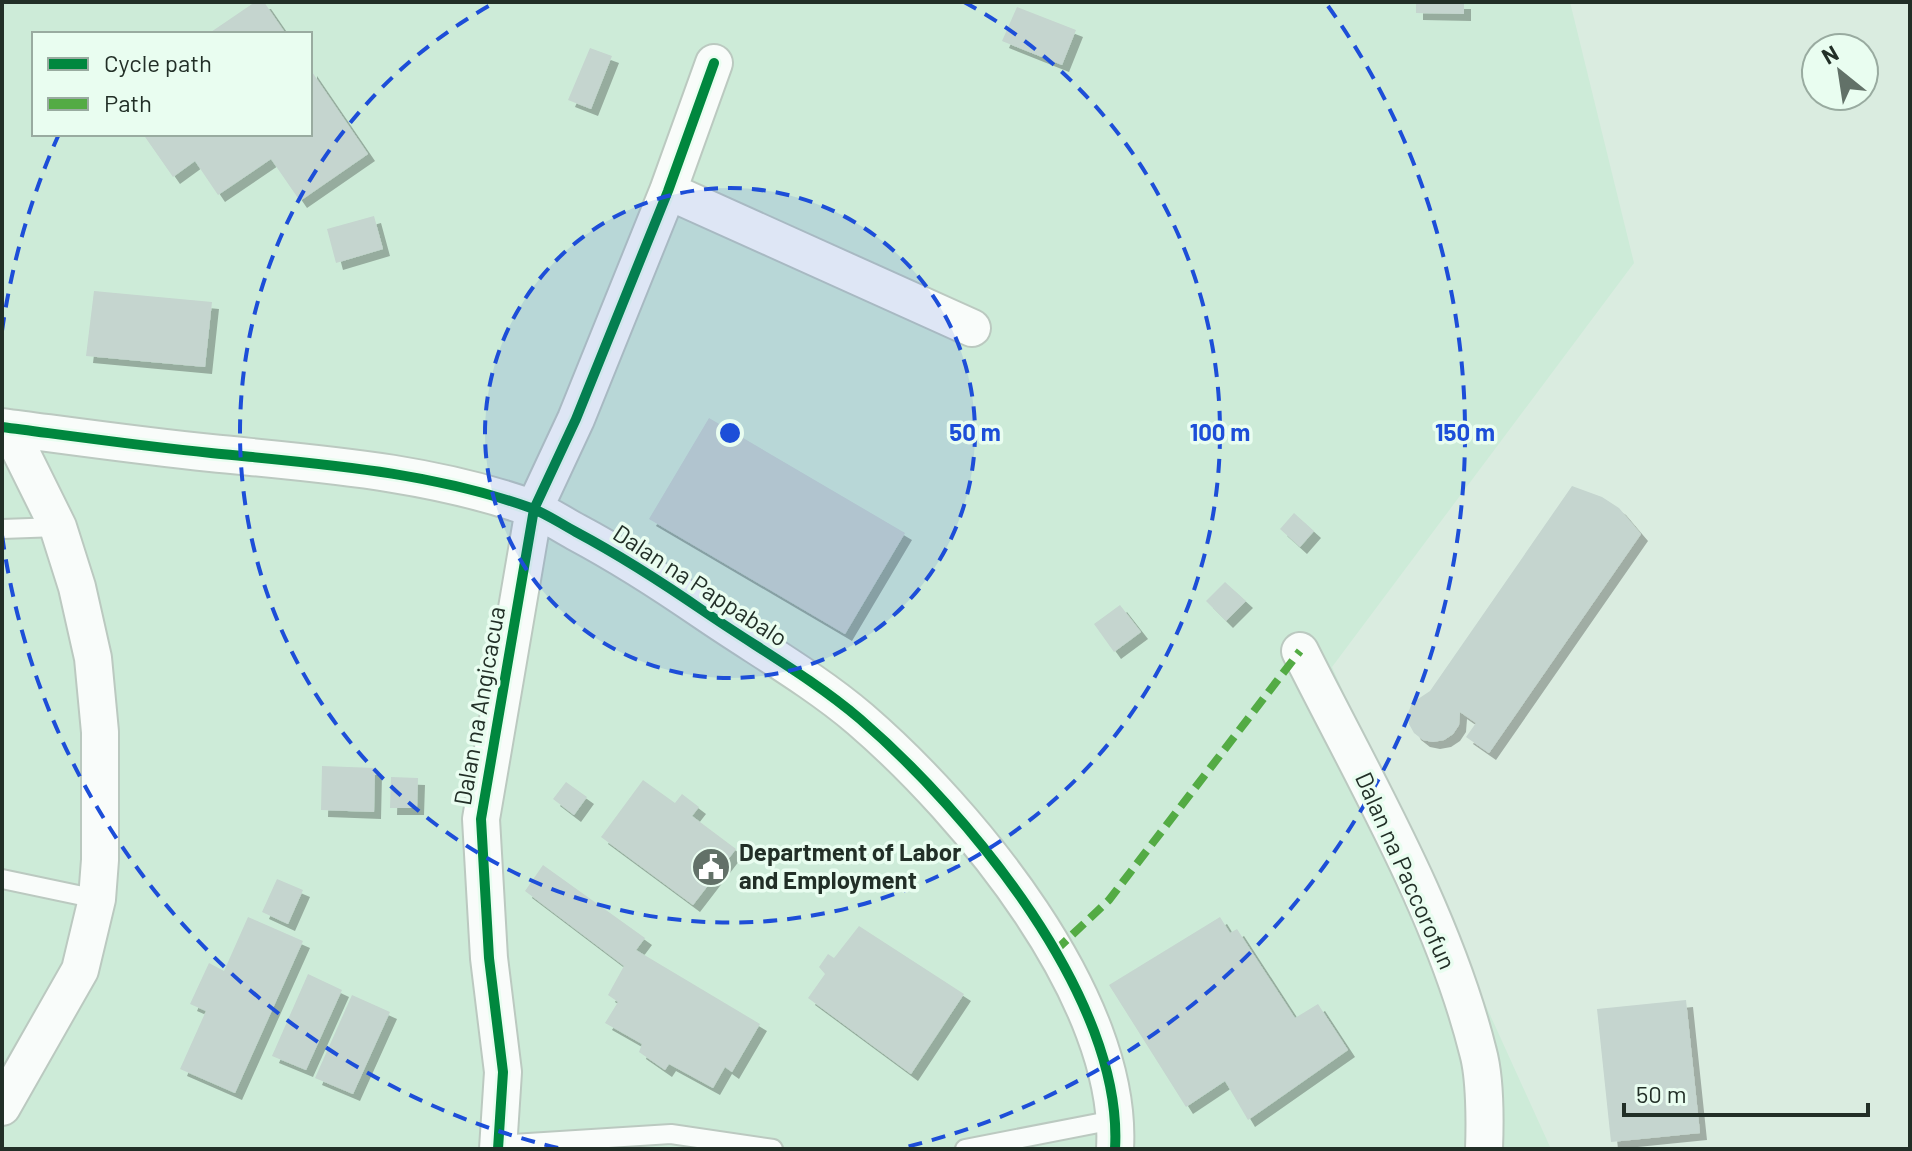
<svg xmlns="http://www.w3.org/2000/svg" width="1912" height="1151" font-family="Barlow,sans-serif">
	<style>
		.built { fill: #cdebd8; fill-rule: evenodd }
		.building { fill: #c5d5cf; filter: url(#shadow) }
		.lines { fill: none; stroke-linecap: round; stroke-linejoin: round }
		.service-casing { stroke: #bbc9c0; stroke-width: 22 }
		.minor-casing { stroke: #bbc9c0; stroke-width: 40 }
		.service { stroke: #f9fcfa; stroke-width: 18 }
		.minor { stroke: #f9fcfa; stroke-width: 36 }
		.quiet { stroke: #53ab44; stroke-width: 8; stroke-dasharray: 16 8; stroke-linecap: butt }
		.cycleway-casing { stroke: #e9fdf0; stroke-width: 15 }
		.cycleway { stroke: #00873e; stroke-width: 10 }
		.ring { fill: none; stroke: #1d4ed8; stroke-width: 4; stroke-dasharray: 14 10 }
		.labels { text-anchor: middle; stroke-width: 7; stroke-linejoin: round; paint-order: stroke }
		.street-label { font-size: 24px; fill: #222f27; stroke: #e9fdf0 }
		.poi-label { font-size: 24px; font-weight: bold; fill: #222f27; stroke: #e9fdf0; text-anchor: start }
		.centre { fill: #1d4ed8; stroke: #e9fdf0; stroke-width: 4 }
		.ring-label { font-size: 24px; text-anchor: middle; font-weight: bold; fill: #1d4ed8; stroke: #e9fdf0; stroke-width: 7; stroke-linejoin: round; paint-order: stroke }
	</style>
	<defs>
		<filter id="shadow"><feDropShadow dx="7" dy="7" stdDeviation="0" flood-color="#0004"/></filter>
	</defs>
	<rect width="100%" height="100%" fill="#daece0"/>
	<path class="built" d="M2 2H1570L1634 263 1332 667 1551 1149H2ZM34 34H310V134H34Z"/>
	<path class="building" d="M255 2H264L286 34H208Z
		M1416 2H1464V14L1416 13Z
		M1017 7 1076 30 1062 65 1002 41Z
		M590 48 612 56 591 109 568 100Z
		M310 69 368 154 300 201 271 159 218 195 195 161 173 177 143 134H310Z
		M374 216 383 249 336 263 327 229Z
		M94 291 212 302 205 367 86 356Z
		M709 418 905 533 845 634 649 519Z
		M1572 486 1602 497 1619 508 1641 534 1489 753 1466 737 1476 723 1460 712 1459 725 1453 734 1444 740 1433 742 1423 740 1414 733 1409 724 1408 713 1412 703 1430 691Z
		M1294 513 1314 531 1300 547 1280 529Z
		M1225 582 1246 601 1226 621 1206 601Z
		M1120 605 1141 632 1114 652 1094 624Z
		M322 766 375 768 374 812 321 810Z
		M391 777 418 778 417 808H390Z
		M643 780 675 803 682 794 699 807 692 816 736 849 693 905 601 837Z
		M566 782 587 797 574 815 553 799Z
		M543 865 645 938 636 950 760 1024 732 1072 725 1067 713 1088 669 1064 665 1070 639 1052 642 1044 605 1023 618 1002 608 995 624 966 525 891Z
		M277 879 303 890 288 924 262 912Z
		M248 917 303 941 235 1093 180 1069 206 1011 190 1004 209 963 224 971Z
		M1220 917 1230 933 1237 929 1295 1018 1318 1004 1348 1050 1248 1120 1225 1081 1186 1107 1109 985Z
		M859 926 964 994 911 1074 808 998 825 974 819 967 828 954 834 958Z
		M308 974 342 990 306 1070 272 1056Z
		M352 995 390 1012 353 1094 315 1078Z
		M1686 1000 1700 1133 1611 1142 1597 1009Z"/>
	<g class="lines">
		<g class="service-casing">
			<path id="service" d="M2 529 58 527
				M2 879 97 899
				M498 1145 671 1134 773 1149
				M965 1149 1114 1120"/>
		</g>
		<g class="minor-casing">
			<path id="minor" d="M668 191 972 328
				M2 427C71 436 141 446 211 453 319 464 428 471 531 508 547 514 561 524 576 532 621 556 663 583 705 612 756 647 813 679 860 719 968 812 1124 999 1115 1149
				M1300 651C1364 779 1443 912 1478 1052 1485 1077 1485 1123 1484 1149
				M2 1107 80 970 97 899 100 860V732L93 658 77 587 58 527 9 428
				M498 1149 503 1072 489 958 481 819 534 509 576 419 668 191 714 63"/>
		</g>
		<use href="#service" class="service"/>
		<use href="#minor" class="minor"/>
		<path class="quiet" d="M1055 951 1109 900 1300 651"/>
		<g class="cycleway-casing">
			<path id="cycleway" d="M2 427C71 436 141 446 211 453 319 464 428 471 531 508 547 514 561 524 576 532 621 556 663 583 705 612 756 647 813 679 860 719 968 812 1124 999 1115 1149
				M498 1149 503 1072 489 958 481 819 534 509 576 419 668 191 714 63"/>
		</g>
		<use href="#cycleway" class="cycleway"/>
	</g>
	<circle cx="730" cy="433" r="245" fill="#1d4ed8" fill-opacity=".12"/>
	<g class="ring">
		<circle cx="730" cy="433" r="245"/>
		<path d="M964 2A490 490 0 1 1 496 2"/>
		<path d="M558 1148A735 735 0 0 1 2 535M2 331A735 735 0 0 1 59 134M1328 6A735 735 0 0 1 902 1148"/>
	</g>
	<defs>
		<g id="civic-disc" transform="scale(2)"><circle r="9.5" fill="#627168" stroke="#e9fdf0"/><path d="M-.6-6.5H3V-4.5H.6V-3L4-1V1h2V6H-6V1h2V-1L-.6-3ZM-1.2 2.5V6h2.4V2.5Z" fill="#fff"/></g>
	</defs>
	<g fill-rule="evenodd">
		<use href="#civic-disc" x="711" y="867"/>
	</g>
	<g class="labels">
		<g class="street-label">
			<text transform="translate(700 586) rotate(33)" y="8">Dalan na Pappabalo</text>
			<text transform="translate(480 706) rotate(-80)" y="8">Dalan na Angicacua</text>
			<text transform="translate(1405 871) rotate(66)" y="8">Dalan na Paccorofun</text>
		</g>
		<g class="poi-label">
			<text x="739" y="861">Department of Labor<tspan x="739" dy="28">and Employment</tspan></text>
		</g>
	</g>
	<circle cx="730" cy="433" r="12" class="centre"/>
	<g class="ring-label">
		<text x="975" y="441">50 m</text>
		<text x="1220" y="441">100 m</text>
		<text x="1465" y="441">150 m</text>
	</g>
	<rect width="1912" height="1151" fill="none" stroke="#222f27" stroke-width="8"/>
	<rect x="32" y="32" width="280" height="104" fill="#e9fdf0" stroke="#99aba0" stroke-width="2"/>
	<rect x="48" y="58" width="40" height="12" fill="#00873e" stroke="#99aba0" stroke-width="2"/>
	<text x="104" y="72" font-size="24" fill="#222f27">Cycle path</text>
	<rect x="48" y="98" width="40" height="12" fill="#53ab44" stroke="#99aba0" stroke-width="2"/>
	<text x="104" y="112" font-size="24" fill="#222f27">Path</text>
	<g transform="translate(1840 72) rotate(330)"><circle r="38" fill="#e9fdf0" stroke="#99aba0" stroke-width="2"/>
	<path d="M0-6L14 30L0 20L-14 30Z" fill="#627168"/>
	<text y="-12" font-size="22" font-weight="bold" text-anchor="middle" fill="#222f27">N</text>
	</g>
	<path d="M1624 1103v12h244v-12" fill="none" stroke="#222f27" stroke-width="4"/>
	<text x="1636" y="1103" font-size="24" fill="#222f27" stroke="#e9fdf0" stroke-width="6" paint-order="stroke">50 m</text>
</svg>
